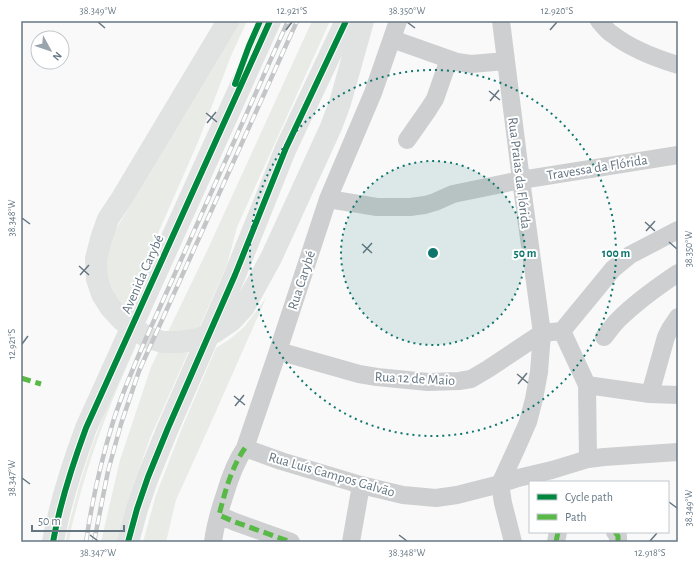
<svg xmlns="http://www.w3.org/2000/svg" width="699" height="563" font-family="'Alegreya Sans',sans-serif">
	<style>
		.green { fill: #e8ebe6 }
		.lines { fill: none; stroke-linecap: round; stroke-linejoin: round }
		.minor { stroke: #cecfd0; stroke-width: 18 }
		.highway { stroke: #e1e2e2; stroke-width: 22 }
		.rail-casing { stroke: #c3c5c6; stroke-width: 4.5 }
		.rail { stroke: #fff; stroke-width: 3; stroke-dasharray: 9; stroke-linecap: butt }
		.quiet { stroke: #58b947; stroke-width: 5; stroke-dasharray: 10 5; stroke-linecap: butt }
		.cycleway-casing { stroke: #fff; stroke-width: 8 }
		.cycleway { stroke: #00873e; stroke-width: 6 }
		.ticks { fill: none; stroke: #657683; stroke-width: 1.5 }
		.ring { fill: none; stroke: #0f766e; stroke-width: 2; stroke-dasharray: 2 4 }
		.labels { text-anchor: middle; stroke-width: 4; stroke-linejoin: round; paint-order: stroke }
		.street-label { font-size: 14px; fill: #657683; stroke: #fff }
		.centre { fill: #0f766e; stroke: #fff; stroke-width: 2 }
		.ring-label { font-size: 12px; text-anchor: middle; font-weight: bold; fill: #0f766e; stroke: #fff; stroke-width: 4; stroke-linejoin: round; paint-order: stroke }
		.neatline { fill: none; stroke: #657683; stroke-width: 1.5 }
		.ticks-label { font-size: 10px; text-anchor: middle; fill: #657683 }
	</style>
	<rect width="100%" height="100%" fill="#f9f9f9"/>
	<path class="green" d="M239 21H247L231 56 198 142 124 311 115 298 105 271 109 244 116 229 145 181 221 50Z
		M312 21H330L237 227 227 265 150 438 131 493 119 542H101L120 460 151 367 207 251Z
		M266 298 209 427 176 500 166 542H143L156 495 182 428 216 348 230 339 245 326Z
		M134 345 136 346C114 394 94 444 80 495 76 510 71 526 69 542H66L67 532 80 483 92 446 108 404Z"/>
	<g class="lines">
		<path class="minor" d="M599 21C603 25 607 31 612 34 631 49 655 58 678 65
			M392 39 457 62 471 64 506 61
			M407 140 428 110 435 99 449 59
			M328 199 377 207H410L425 205 435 202 453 194 521 180 678 155
			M562 331 587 385 588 459
			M604 337C609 331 613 325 618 320 636 302 657 287 678 273
			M278 351 359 374 377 377 428 382 459 381 471 379 488 369 542 333 562 331 613 269 630 255 678 230
			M587 385 650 394 678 395
			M650 394 666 337 670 329 678 317
			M245 448 281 461 361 485 403 495 436 498 457 495 500 484 518 478 552 470 588 459 604 457 678 452
			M500 484 517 447 528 422 534 399 539 372 542 333 521 180 501 21
			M500 484 503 503 513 542
			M219 515 235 522 291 542
			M615 532 618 536V542
			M213 542C215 526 220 509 225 494 230 477 235 463 245 448L278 351 328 199 373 93 398 21
			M351 542 361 485
			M556 542 558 532"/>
		<path class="highway" d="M228 21 122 198 108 219 101 239 96 259 97 279 102 294 110 307 122 320 134 329 149 338 163 342H180L198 339 215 332 231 321 244 307 271 258 331 127 340 103 363 21
			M53 542C60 502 72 466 86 428L270 21
			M128 542 137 509 148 477 168 428 235 275 286 148 346 21"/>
		<g class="rail-casing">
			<path id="rail" d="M86 542C92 501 101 461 113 422 122 393 135 364 147 336L288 21
				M94 542 108 471 121 424 139 371 297 21"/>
		</g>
		<use href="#rail" class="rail"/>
		<path class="quiet" d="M21 378 41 384
			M245 448C231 468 225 492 219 515L235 522 291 542
			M615 532 618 536V542
			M556 542 558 532"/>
		<g class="cycleway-casing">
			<path id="cycleway" d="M235 84 249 46 260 21
				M53 542C60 502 72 466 86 428L270 21
				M128 542 137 509 148 477 168 428 235 275 286 148 346 21"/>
		</g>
		<use href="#cycleway" class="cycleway"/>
	</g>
	<path class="ticks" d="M98 22 105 28M407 22 415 28M286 30 292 22M550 30 557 22M489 91 500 100M490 101 499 90M206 113 217 122M207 123 216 112M22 218 30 224M645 222 655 231M646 231 655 221M669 242 677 249M362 244 372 253M363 253 372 243M79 266 89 275M80 275 89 265M22 344 28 336M517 374 528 383M518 384 527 373M234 396 245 405M235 406 244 395M22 478 30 484M669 502 677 508M90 535 98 541M399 535 407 541M650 541 657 533"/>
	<circle cx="433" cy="253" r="92" fill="#0f766e" fill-opacity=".12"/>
	<g class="ring">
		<circle cx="433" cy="253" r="92"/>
		<circle cx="433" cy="253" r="183"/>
	</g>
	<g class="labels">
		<g class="street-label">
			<text transform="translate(597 167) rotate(-9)" y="5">Travessa da Flórida</text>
			<text transform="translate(520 173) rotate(83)" y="5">Rua Praias da Flórida</text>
			<text transform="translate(142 274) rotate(-66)" y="5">Avenida Carybé</text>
			<text transform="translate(301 280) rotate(-72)" y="5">Rua Carybé</text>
			<text transform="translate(415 378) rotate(3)" y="5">Rua 12 de Maio</text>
			<text transform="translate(332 474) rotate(16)" y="5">Rua Luís Campos Galvão</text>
		</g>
	</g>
	<circle cx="433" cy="253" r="6" class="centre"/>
	<g class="ring-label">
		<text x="525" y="257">50 m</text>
		<text x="616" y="257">100 m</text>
	</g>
	<rect width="699" height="563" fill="none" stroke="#ffffff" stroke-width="44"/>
	<rect x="529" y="481" width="140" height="52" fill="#ffffff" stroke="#c1c8cd"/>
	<rect x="537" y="494" width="20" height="6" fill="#00873e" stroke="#c1c8cd"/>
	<text x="565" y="501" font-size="12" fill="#657683">Cycle path</text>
	<rect x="537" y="514" width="20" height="6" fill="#58b947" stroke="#c1c8cd"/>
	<text x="565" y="521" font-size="12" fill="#657683">Path</text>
	<g transform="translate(50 50) rotate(130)"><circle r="19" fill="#ffffff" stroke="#c1c8cd"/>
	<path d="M0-3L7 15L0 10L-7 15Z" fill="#99a4ac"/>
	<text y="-6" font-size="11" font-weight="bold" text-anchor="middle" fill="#657683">N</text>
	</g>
	<path d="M32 525v6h92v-6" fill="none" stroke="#657683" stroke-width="2"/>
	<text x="38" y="525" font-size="12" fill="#657683" stroke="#ffffff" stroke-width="3" paint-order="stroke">50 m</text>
	<rect x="22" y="22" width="655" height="519" class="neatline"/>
	<g class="ticks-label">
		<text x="98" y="14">38.349°W</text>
		<text x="292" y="14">12.921°S</text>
		<text x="407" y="14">38.350°W</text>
		<text x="557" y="14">12.920°S</text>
		<text transform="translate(11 218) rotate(-90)" y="4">38.348°W</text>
		<text transform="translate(688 249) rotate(-90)" y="4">38.350°W</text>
		<text transform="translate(11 344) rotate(-90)" y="4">12.921°S</text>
		<text transform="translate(11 478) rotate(-90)" y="4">38.347°W</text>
		<text transform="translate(688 508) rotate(-90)" y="4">38.349°W</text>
		<text x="98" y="556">38.347°W</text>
		<text x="407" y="556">38.348°W</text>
		<text x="650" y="556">12.918°S</text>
	</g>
</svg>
